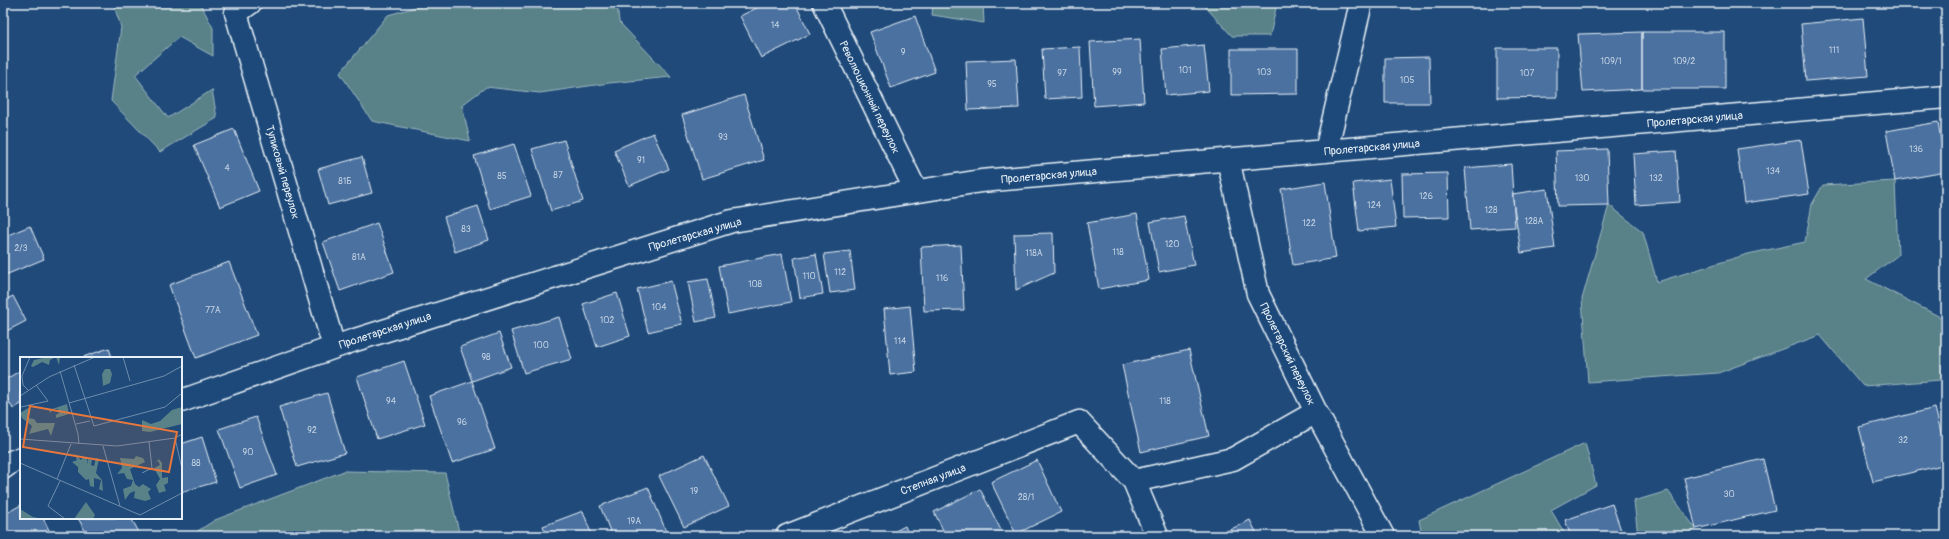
<svg xmlns="http://www.w3.org/2000/svg" width="1949" height="539" font-family="Pangolin,sans-serif">
	<style>
		.green { fill: #598188; stroke: #a0b9c0 }
		.building { fill: #4c71a0; stroke: #e8f1f8 }
		.lines { fill: none; stroke-linecap: round; stroke-linejoin: round }
		.minor-casing { stroke: #e8f1f8; stroke-width: 25 }
		.minor { stroke: #1f4a7a; stroke-width: 22 }
		.labels { text-anchor: middle; stroke-width: 3; stroke-linejoin: round; paint-order: stroke }
		.number-label { font-size: 9px; fill: #c1d1e2 }
		.street-label { font-size: 11px; fill: #e8f1f8; stroke: #1f4a7a }
		.inset-road { fill: none; stroke: #6f8dac; stroke-width: 1 }
		.view { fill: #e8773b; fill-opacity: 0.15; stroke: #e8773b; stroke-width: 2 }
		.inset-edge { fill: none; stroke: #e8f1f8; stroke-width: 2 }
	</style>
	<rect width="100%" height="100%" fill="#1f4a7a"/>
	<filter id="ink" filterUnits="userSpaceOnUse"><feTurbulence type="fractalNoise" baseFrequency=".025" numOctaves="2"/><feDisplacementMap in="SourceGraphic" scale="8" xChannelSelector="R" yChannelSelector="G"/><feConvolveMatrix kernelMatrix="1 2 1 2 8 2 1 2 1" color-interpolation-filters="sRGB"/></filter>
	<g filter="url(#ink)">
		<path class="green" d="M113 3H200L213 28V56L179 37 135 75 168 118 212 90 217 118 160 152 111 101 121 27Z
			M430 3H617L619 22 671 77 609 83 540 93 486 87 462 105 470 141 372 121 340 73 388 15Z
			M933 3H983L984 23 932 15Z
			M1202 3H1277L1270 36H1232Z
			M1895 181 1898 255 1866 279 1946 320V394L1941 380 1863 386 1820 335 1718 373 1588 382 1582 299 1609 205 1643 232 1657 282 1748 254 1805 242 1812 204 1823 185Z
			M1585 443 1596 485 1551 510 1566 536H1422L1419 520Z
			M344 471 445 473 460 536H190L215 520Z
			M1668 491 1696 529 1687 536H1638L1634 501Z"/>
		<path class="building" d="M767 3H795L810 34 761 58 740 16Z
			M915 16 935 72 891 88 870 32Z
			M1863 18 1868 76 1806 81 1801 24Z
			M1642 32V89L1583 92 1578 34Z
			M1642 32H1725V89H1642Z
			M1140 39 1144 102 1094 106 1090 42Z
			M1204 45 1209 91 1166 95 1162 49Z
			M1080 47 1082 97 1045 99 1042 49Z
			M1497 48H1557V97L1497 98Z
			M1231 49H1298V94L1231 95Z
			M1429 57 1430 103H1385V58Z
			M1016 59 1019 108 968 110 966 61Z
			M744 95 764 160 702 179 682 115Z
			M1938 122 1946 172 1895 181 1886 131Z
			M234 129 259 191 220 207 194 145Z
			M653 133 669 169 629 186 614 150Z
			M564 140 583 201 551 211 532 149Z
			M1801 140 1809 194 1744 203 1737 149Z
			M514 144 531 196 490 209 474 156Z
			M1607 149 1609 205 1558 206 1556 151Z
			M1676 151 1680 202 1636 205 1633 154Z
			M362 157 372 193 328 205 318 169Z
			M1511 164 1515 227 1470 230 1465 168Z
			M1448 173 1449 217 1403 218 1402 174Z
			M1390 179 1396 227 1359 231 1353 183Z
			M1325 182 1336 258 1293 265 1281 189Z
			M1547 189 1555 248 1521 253 1512 194Z
			M478 206 489 240 455 252 444 217Z
			M1137 214 1149 280 1099 289 1087 223Z
			M1184 216 1194 265 1159 272 1150 222Z
			M377 223 394 272 340 291 323 242Z
			M30 226 44 259 3 276V237Z
			M1053 233 1054 273 1016 290 1014 234Z
			M961 245 964 310 924 311 921 247Z
			M850 251 855 290 830 293 824 254Z
			M782 254 791 302 728 314 719 266Z
			M816 254 823 294 800 298 794 258Z
			M229 262 257 335 196 358 169 285Z
			M708 279 716 318 696 322 688 282Z
			M671 281 682 324 648 332 637 289Z
			M617 293 630 336 597 347 583 304Z
			M13 296 26 321 3 333V301Z
			M910 306 916 372 890 375 884 309Z
			M559 317 572 359 524 373 511 331Z
			M499 333 511 367 472 381 460 347Z
			M109 348 112 358H80Z
			M1189 350 1209 436 1141 452 1122 365Z
			M404 361 425 424 377 439 357 377Z
			M21 370V404L13 409 3 391V381Z
			M472 381 495 449 452 463 429 396Z
			M327 393 345 453 297 467 279 407Z
			M1935 408 1946 452V464L1873 482 1859 427Z
			M256 417 277 475 240 488 219 429Z
			M202 437 216 482 181 492V444Z
			M704 455 729 506 684 527 659 476Z
			M1763 459 1775 510 1696 529 1684 478Z
			M1037 460 1061 512 1016 534 991 482Z
			M648 487 668 536H612L600 506Z
			M980 489 1004 536H946L934 512Z
			M1612 504 1623 536H1571L1565 520Z
			M21 505V518H43L52 536H3V515Z
			M583 511 592 536H547L543 526Z
			M78 518H131L140 534 136 536H88Z
			M1250 520 1258 536H1217Z
			M905 526 909 536H886Z"/>
		<g class="lines">
			<g class="minor-casing">
				<path id="minor" d="M250 3 236 13 334 347
					M824 3 916 191
					M1326 151 1361 3
					M1228 159 1258 294 1316 412 1383 536
					M181 401 352 341 732 221 981 181 1946 97
					M3 468 11 462 21 458
					M1134 481 1233 459 1316 412
					M787 536 1079 422 1134 481 1157 536"/>
			</g>
			<use href="#minor" class="minor"/>
		</g>
	</g>
	<g class="labels">
		<g class="number-label">
			<text x="775" y="28">14</text>
			<text x="1834" y="53">111</text>
			<text x="903" y="55">9</text>
			<text x="1611" y="64">109/1</text>
			<text x="1684" y="64">109/2</text>
			<text x="1185" y="73">101</text>
			<text x="1117" y="75">99</text>
			<text x="1264" y="75">103</text>
			<text x="1062" y="76">97</text>
			<text x="1527" y="76">107</text>
			<text x="1407" y="83">105</text>
			<text x="992" y="87">95</text>
			<text x="723" y="140">93</text>
			<text x="1916" y="152">136</text>
			<text x="641" y="163">91</text>
			<text x="227" y="171">4</text>
			<text x="1773" y="174">134</text>
			<text x="558" y="178">87</text>
			<text x="502" y="179">85</text>
			<text x="1582" y="181">130</text>
			<text x="1656" y="181">132</text>
			<text x="345" y="184">81Б</text>
			<text x="1426" y="199">126</text>
			<text x="1374" y="208">124</text>
			<text x="1491" y="213">128</text>
			<text x="1534" y="224">128А</text>
			<text x="1309" y="226">122</text>
			<text x="466" y="232">83</text>
			<text x="1172" y="247">120</text>
			<text x="21" y="251">2/3</text>
			<text x="1118" y="255">118</text>
			<text x="1034" y="256">118А</text>
			<text x="359" y="260">81А</text>
			<text x="840" y="275">112</text>
			<text x="809" y="279">110</text>
			<text x="942" y="281">116</text>
			<text x="755" y="287">108</text>
			<text x="659" y="310">104</text>
			<text x="213" y="313">77А</text>
			<text x="607" y="323">102</text>
			<text x="900" y="344">114</text>
			<text x="541" y="348">100</text>
			<text x="486" y="360">98</text>
			<text x="391" y="404">94</text>
			<text x="1165" y="404">118</text>
			<text x="462" y="425">96</text>
			<text x="312" y="433">92</text>
			<text x="1903" y="443">32</text>
			<text x="248" y="455">90</text>
			<text x="196" y="466">88</text>
			<text x="694" y="494">19</text>
			<text x="1729" y="497">30</text>
			<text x="1026" y="500">28/1</text>
			<text x="634" y="524">19А</text>
		</g>
		<g class="street-label">
			<text transform="translate(870 97) rotate(64)" y="4">Революционный переулок</text>
			<text transform="translate(1695 119) rotate(-5)" y="4">Пролетарская улица</text>
			<text transform="translate(1372 147) rotate(-5)" y="4">Пролетарская улица</text>
			<text transform="translate(283 172) rotate(74)" y="4">Тупиковый переулок</text>
			<text transform="translate(1049 175) rotate(-5)" y="4">Пролетарская улица</text>
			<text transform="translate(695 234) rotate(-16)" y="4">Пролетарская улица</text>
			<text transform="translate(385 330) rotate(-18)" y="4">Пролетарская улица</text>
			<text transform="translate(1288 354) rotate(64)" y="4">Пролетарский переулок</text>
			<text transform="translate(933 479) rotate(-21)" y="4">Степная улица</text>
		</g>
	</g>
	<g transform="translate(20 357)">
		<rect width="162" height="162" fill="#1f4a7a"/>
		<path d="M36 0 30 3 29 8 22 5 13 10 11 9 14 3 28 0H40L39 8ZM85 12H90L92 17 90 26 83 29 82 17ZM47 47 49 57 36 61V58L39 56 38 52H33L30 56 29 53ZM10 50 8 61 14 62 17 66H35L31 79 28 72 9 77 12 69 2 61 0 56ZM162 50V67L130 75 122 74V63L131 67 140 64 152 53ZM54 96 61 103 63 100 67 101 68 108V102L72 103 71 108 74 109 76 101 79 102 76 116 82 123 83 134 79 132 81 123 74 121V130L70 129 69 122 66 123 58 115V110L52 105 57 103ZM116 99 123 101 125 105 110 112 115 127 119 130 123 127 131 132 128 135 131 142 125 144 114 141 115 134 110 136 105 143 103 132 111 129 113 123 107 122 104 116 97 117 102 111 100 101 114 102ZM139 102 142 106V121L148 120V126L144 128 146 134 139 136 136 128 140 122 134 111 140 108 138 104 135 106ZM66 145 75 158 73 162H54ZM0 152 13 160 24 162H0Z" fill="#598188"/>
		<path class="inset-road" d="M103 0 110 24M54 8 74 69 145 50 162 36M40 14 58 77 59 87M8 33 3 28 2 19 10 0M0 39 29 20 75 0M49 46 144 19 162 9M1 50 28 44 16 28M56 67 70 64M155 81 162 112M0 82 97 89 155 81 162 77M83 89 100 149M0 106 120 158 162 136M122 116 132 111 129 85M37 122 51 87M40 124 28 149 45 162"/>
		<path class="view" d="M10 49 157 75 149 115 3 90Z"/>
		<rect width="162" height="162" class="inset-edge"/>
	</g>
	<rect width="1949" height="539" fill="none" stroke="#1f4a7a" stroke-width="16"/>
	<rect x="8" y="8" width="1933" height="523" fill="none" stroke="#e8f1f8" stroke-width="1.5" filter="url(#ink)"/>
</svg>
